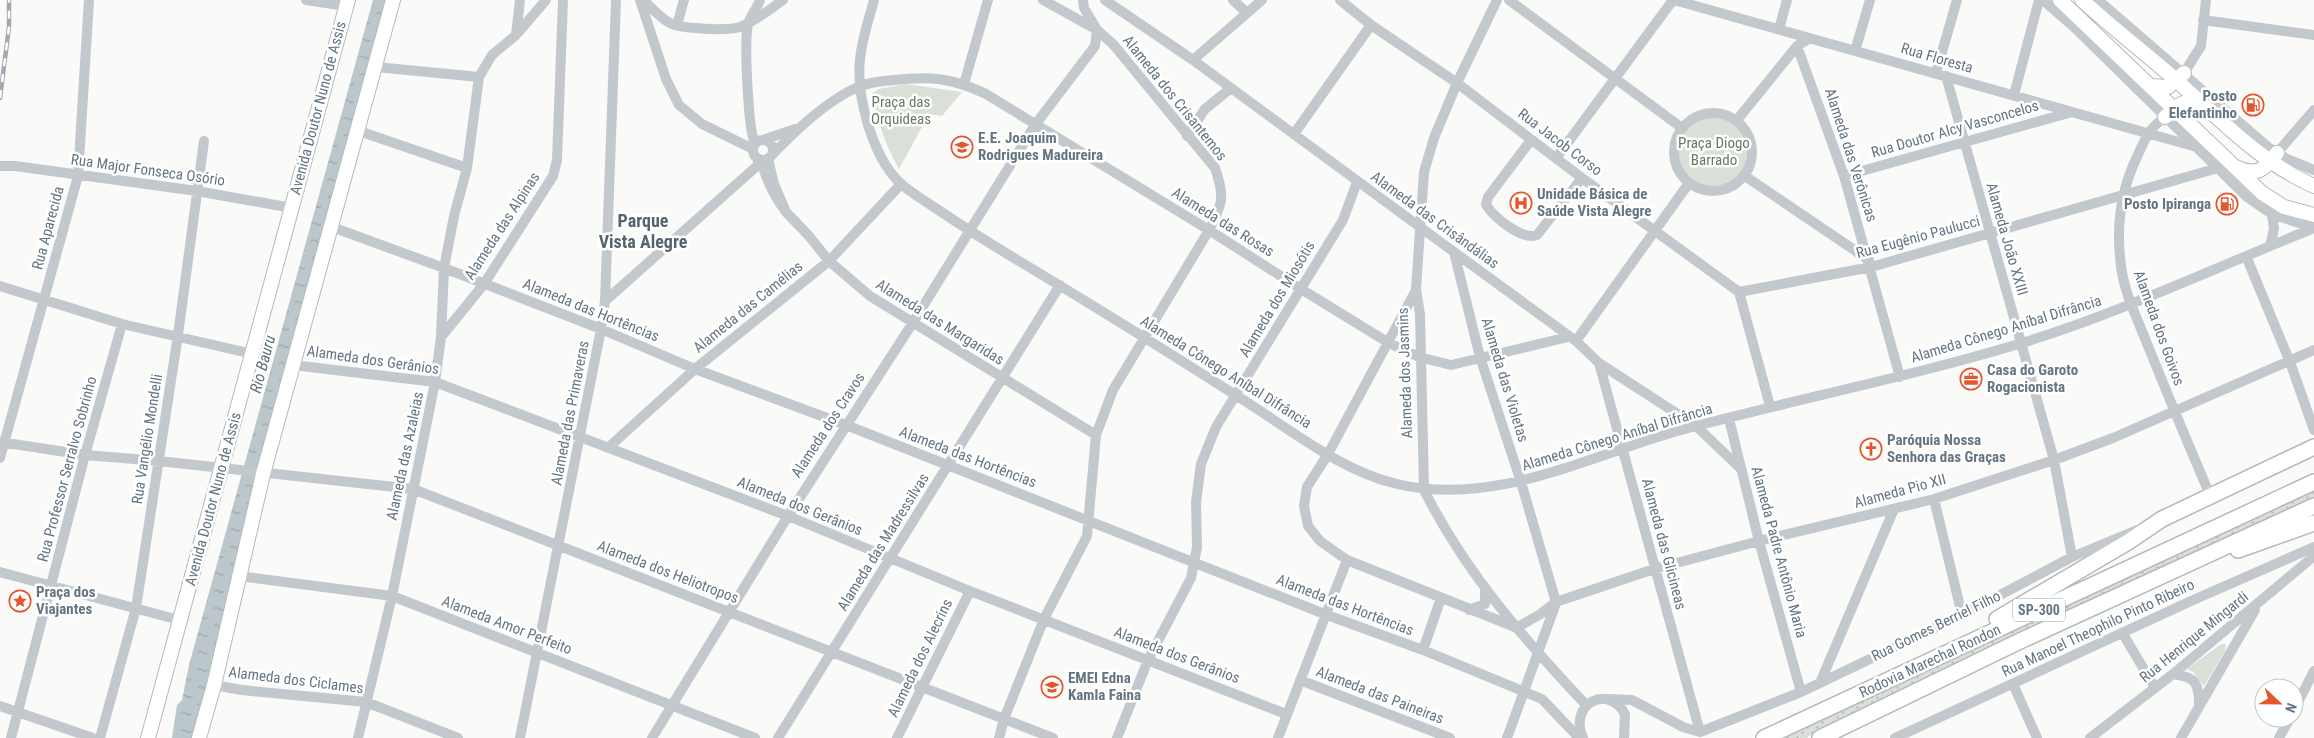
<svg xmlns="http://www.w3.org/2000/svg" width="2314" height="738" font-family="'Roboto Condensed',sans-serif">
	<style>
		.grass { fill: url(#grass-dots) }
		.park { fill: #dadfd7 }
		.water { fill: url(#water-ripples) }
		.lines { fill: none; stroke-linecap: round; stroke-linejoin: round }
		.major-casing { stroke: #b5babe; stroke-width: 16 }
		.highway-casing { stroke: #b4b9bd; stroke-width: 18 }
		.minor { stroke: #c3c8cc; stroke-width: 10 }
		.major { stroke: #fff; stroke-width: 14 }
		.highway { stroke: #fff; stroke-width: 15 }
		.rail-casing { stroke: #a2aab0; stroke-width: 4.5 }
		.rail { stroke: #fff; stroke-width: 2.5; stroke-dasharray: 8; stroke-linecap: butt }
		.labels { text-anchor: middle; stroke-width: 5; stroke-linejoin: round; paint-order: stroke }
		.shield { fill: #fff; stroke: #939fa8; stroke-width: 1 }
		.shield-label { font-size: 14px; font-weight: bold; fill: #657683 }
		.street-label { font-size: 15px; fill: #657683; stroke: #fff }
		.poi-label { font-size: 15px; font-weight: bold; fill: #657683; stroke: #fff; text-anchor: start }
		.park-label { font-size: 15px; fill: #687a64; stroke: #fff }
		.water-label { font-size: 16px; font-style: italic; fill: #60757c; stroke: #fff }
		.quarter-label { font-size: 18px; font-weight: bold; fill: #57646e; stroke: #fff }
	</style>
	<defs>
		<pattern id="grass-dots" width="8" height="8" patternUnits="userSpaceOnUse" patternTransform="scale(1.25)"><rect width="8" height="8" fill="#dadfd7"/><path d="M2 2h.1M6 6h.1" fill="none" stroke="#b4b9b4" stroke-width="1.8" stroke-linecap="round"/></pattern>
		<pattern id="water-ripples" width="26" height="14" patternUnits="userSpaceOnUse" patternTransform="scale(1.25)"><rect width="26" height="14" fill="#bbc7cb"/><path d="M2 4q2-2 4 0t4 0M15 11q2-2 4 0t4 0" fill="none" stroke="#9ca6aa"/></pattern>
	</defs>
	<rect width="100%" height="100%" fill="#fafaf8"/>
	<path class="grass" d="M2314 488V500L1805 738H1778Z"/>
	<path class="park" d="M906 84 962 92 942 116 929 114 899 169C885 144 877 121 872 93L879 89Z
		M1675 152a38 38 0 1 1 76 0a38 38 0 1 1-76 0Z
		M2221 644H2226L2225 651 2204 686 2193 672 2187 669Z"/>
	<path class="water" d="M373 0H390L193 738H172L177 705 182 700 189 665Z"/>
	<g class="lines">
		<g class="major-casing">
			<path id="major" d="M2060 0 2262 193 2284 207 2314 215
				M2082 0C2113 29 2147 54 2178 82 2222 121 2260 162 2314 186
				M2150 86 2168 87 2184 73
				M2165 117C2178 106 2184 97 2201 105
				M2236 167C2257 177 2264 170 2277 153
				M148 738 348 0
				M199 738 214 685 263 474 393 0"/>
		</g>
		<g class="highway-casing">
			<path id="highway" d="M2238 550 2314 523
				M1997 619 2128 542 2162 519 2314 447
				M1764 738 2314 482
				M1820 738 2020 641 2314 506"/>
		</g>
		<path class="minor" d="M306 0 346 6
			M640 0 666 79 679 105 702 124 753 149
			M643 0C651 7 660 18 670 23 682 29 727 31 740 27 756 21 770 9 783 0
			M874 0C869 19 862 39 860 59 856 96 872 154 898 181 908 191 922 199 934 207 965 228 997 248 1029 267 1099 309 1168 352 1237 396 1286 426 1340 471 1397 484 1499 508 1595 452 1692 427 1802 398 1913 376 2022 343 2122 312 2217 267 2314 228
			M1083 0 1084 8 1096 28
			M1105 0 1193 60 1454 252 1576 341 1599 363 1696 426 1741 469
			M1233 0 1247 13
			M1340 0 1371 25 1457 83 1582 178 1739 292 1770 406
			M1497 0 1457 83 1434 138 1424 172 1416 289 1420 314 1424 490C1465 572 1523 638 1586 705
			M1509 0 1682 128
			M1674 0 2193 146
			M2043 0 2075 28 2247 197 2272 214 2314 228
			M2098 0 2268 147 2287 159 2314 170
			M2203 20 2314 35
			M677 25 684 0
			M1779 29 1787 0
			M516 35 520 0
			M1810 38 1797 46 1844 176 1900 377
			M1855 51 1870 0
			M1193 60 1262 0
			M376 67 479 77
			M1936 73 1957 0
			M2184 73 2201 46 2206 0
			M1946 76 2054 460 2072 557
			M964 84 988 0
			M2014 95 2039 0
			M1674 152a39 39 0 1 1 78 0a39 39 0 1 1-78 0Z
			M2165 117C2147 130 2145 140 2136 159 2120 193 2116 229 2121 266 2124 292 2137 318 2146 341 2167 393 2188 444 2210 495
			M1737 120 1797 46
			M359 131 467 168
			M1294 134 1371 25
			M1187 136 1205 109 1231 88
			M763 140 795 129
			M1531 140 1488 197 1486 204C1491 216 1523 241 1537 235L1582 178
			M753 150a10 10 0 1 1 20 0a10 10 0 1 1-20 0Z
			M755 144C748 129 744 41 748 24 750 16 757 9 760 0
			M2277 153 2314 110
			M770 157C795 131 827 100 860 86 871 82 882 81 894 80 930 76 953 78 986 94L1209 230 1301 289 1389 343 1419 357 1451 365 1568 337
			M1557 157 1673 0
			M761 160C766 180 774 196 786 212L774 184 768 159
			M0 166H15L197 191 292 208
			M1745 176 1869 260
			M1844 176 2072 112
			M786 212 809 236 829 261 870 296 1096 435
			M332 227 444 268 601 329 695 369 846 425 1327 615 1423 650 1542 699 1579 738
			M2270 246 2274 229 2272 214
			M1454 252 1480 357 1521 482 1556 602
			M2246 256 2290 362 2314 430
			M0 286 122 324 253 354
			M1416 290 1328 454 1307 487 1304 506 1308 526 1320 541 1347 560 1515 627
			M1739 292 1871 267 2218 168
			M605 301 757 166 759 159
			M441 337 484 284 553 176 557 160 563 0
			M1576 341 1689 183
			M1599 363 1700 732
			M293 365 435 382 788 516 970 591 1286 714
			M1729 419 1759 541 1801 692
			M0 442 85 455 159 461 413 489 1053 738
			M609 447 695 369 829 261 901 184
			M0 458 78 176 89 0
			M1934 499 1962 615
			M0 572 179 620
			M239 576 392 596 755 738
			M1469 610 1485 604V590
			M1516 628 1539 615 1556 602 1654 569 1759 541 1934 499 2054 460 2113 438 2314 350
			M2123 634 2155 688
			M1423 650 1441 598
			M2173 674C2195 677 2199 682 2199 704
			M1300 680 1450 738
			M1820 683 1894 509
			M2013 684 2037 738
			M214 685 242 690 366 702 458 738
			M1608 699 1632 700 1683 727 1700 732 1801 692 1962 615 2072 557 2137 530
			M0 706 93 738
			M2294 710 2314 671
			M11 738 85 455 122 324
			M100 738 136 608 178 335 204 141
			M358 738 392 596 435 382 441 337 444 268 454 216 467 168 479 77 492 55 516 35 546 0
			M520 738 601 329 605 301 616 0
			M652 738 788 516 912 324 1035 125 1095 46 1097 30
			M778 738 1060 285
			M897 738 970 591
			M999 738 1004 719 1044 619 1087 536 1096 435 1113 390 1209 230C1223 203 1225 197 1215 168L1113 44 1097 30 1043 0
			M1117 738 1148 660 1191 578 1197 547 1196 502 1201 464 1216 427 1343 220 1357 182
			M1278 738 1347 560
			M1507 738 1556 603
			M1583 738C1568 704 1608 683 1625 714L1624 738
			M1895 738 2191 601 2314 547
			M2090 738 2173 674 2314 556
			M2181 738 2255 610
			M2279 738 2290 718"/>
		<use href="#major" class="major"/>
		<use href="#highway" class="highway"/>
		<g class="rail-casing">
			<path id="rail" d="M0 98 9 27V0"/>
		</g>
		<use href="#rail" class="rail"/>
	</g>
	<defs>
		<g id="fuel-ring" transform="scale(1.125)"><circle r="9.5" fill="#fff" stroke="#e4572e" stroke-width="1.5"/><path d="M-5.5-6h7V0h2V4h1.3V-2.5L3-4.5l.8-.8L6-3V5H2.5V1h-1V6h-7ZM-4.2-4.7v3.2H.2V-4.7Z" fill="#e4572e"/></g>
		<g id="school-ring" transform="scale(1.125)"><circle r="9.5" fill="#fff" stroke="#e4572e" stroke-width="1.5"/><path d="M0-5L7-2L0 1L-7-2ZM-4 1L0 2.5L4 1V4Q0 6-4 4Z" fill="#e4572e"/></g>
		<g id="hospital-ring" transform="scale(1.125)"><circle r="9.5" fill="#fff" stroke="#e4572e" stroke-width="1.5"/><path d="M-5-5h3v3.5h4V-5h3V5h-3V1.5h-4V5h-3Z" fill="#e4572e"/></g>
		<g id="office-ring" transform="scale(1.125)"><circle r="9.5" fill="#fff" stroke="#e4572e" stroke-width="1.5"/><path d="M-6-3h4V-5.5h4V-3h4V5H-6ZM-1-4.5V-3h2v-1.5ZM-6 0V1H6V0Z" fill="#e4572e"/></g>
		<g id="church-ring" transform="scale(1.125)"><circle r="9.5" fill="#fff" stroke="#e4572e" stroke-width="1.5"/><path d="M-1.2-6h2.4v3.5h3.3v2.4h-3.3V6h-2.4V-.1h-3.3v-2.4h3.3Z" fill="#e4572e"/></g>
		<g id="sight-ring" transform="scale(1.125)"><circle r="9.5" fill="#fff" stroke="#e4572e" stroke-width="1.5"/><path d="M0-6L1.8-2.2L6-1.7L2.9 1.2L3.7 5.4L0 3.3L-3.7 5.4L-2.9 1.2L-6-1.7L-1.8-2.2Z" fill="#e4572e"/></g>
	</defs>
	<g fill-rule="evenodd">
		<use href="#fuel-ring" x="2253" y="105"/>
		<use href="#school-ring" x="962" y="147"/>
		<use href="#hospital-ring" x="1521" y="203"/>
		<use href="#fuel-ring" x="2227" y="204"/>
		<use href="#office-ring" x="1971" y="379"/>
		<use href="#church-ring" x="1871" y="449"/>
		<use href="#sight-ring" x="20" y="601"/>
		<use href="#school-ring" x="1052" y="687"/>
	</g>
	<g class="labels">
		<rect class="shield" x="2013" y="598.5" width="52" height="23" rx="4"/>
		<g class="shield-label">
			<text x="2039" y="615">SP-300</text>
		</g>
		<g class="street-label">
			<text transform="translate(1937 58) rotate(16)" y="5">Rua Floresta</text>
			<text transform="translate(1175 98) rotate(51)" y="5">Alameda dos Crisantemos</text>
			<text transform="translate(318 108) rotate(-75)" y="5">Avenida Doutor Nuno de Assis</text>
			<text transform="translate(1955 129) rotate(-16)" y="5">Rua Doutor Alcy Vasconcelos</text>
			<text transform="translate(1560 142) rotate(37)" y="5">Rua Jacob Corso</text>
			<text transform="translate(1851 155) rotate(72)" y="5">Alameda das Verônicas</text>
			<text transform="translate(148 170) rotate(8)" y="5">Rua Major Fonseca Osório</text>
			<text transform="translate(1435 220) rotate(36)" y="5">Alameda das Crisândálias</text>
			<text transform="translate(1223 222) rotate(32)" y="5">Alameda das Rosas</text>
			<text transform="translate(502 226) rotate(-57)" y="5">Alameda das Alpinas</text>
			<text transform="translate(48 228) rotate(-75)" y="5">Rua Aparecida</text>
			<text transform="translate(1918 237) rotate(-15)" y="5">Rua Eugênio Paulucci</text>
			<text transform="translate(2007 239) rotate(74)" y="5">Alameda João XXIII</text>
			<text transform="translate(1277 299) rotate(-59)" y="5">Alameda dos Miosótis</text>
			<text transform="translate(748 307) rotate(-39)" y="5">Alameda das Camélias</text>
			<text transform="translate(591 310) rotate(22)" y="5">Alameda das Hortências</text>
			<text transform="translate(940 322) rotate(32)" y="5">Alameda das Margaridas</text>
			<text transform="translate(2159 328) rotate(70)" y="5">Alameda dos Goivos</text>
			<text transform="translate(2006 329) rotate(-17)" y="5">Alameda Cônego Aníbal Difrância</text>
			<text transform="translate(373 360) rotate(8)" y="5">Alameda dos Gerânios</text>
			<text transform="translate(1226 372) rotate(32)" y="5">Alameda Cônego Aníbal Difrância</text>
			<text transform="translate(1405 373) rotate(-92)" y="5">Alameda dos Jasmins</text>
			<text transform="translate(1505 380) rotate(73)" y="5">Alameda das Violetas</text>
			<text transform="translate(570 413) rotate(-79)" y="5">Alameda das Primaveras</text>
			<text transform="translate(828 425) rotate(-57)" y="5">Alameda dos Cravos</text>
			<text transform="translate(1617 437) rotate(-17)" y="5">Alameda Cônego Aníbal Difrância</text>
			<text transform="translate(147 439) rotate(-81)" y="5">Rua Vangélio Mondelli</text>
			<text transform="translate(405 456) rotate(-78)" y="5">Alameda das Azaleias</text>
			<text transform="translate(968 457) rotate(21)" y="5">Alameda das Hortências</text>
			<text transform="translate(67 469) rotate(-75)" y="5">Rua Professor Serralvo Sobrinho</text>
			<text transform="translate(1900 491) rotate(-15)" y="5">Alameda Pio XII</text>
			<text transform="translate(213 499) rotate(-75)" y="5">Avenida Doutor Nuno de Assis</text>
			<text transform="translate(800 506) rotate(22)" y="5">Alameda dos Gerânios</text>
			<text transform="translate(883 542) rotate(-58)" y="5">Alameda das Madressilvas</text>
			<text transform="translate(1664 544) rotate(75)" y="5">Alameda das Glicineas</text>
			<text transform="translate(1779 552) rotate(75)" y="5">Alameda Padre Antônio Maria</text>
			<text transform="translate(668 572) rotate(21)" y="5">Alameda dos Heliotropos</text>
			<text transform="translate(1345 605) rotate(21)" y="5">Alameda das Hortências</text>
			<text transform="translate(507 625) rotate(21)" y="5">Alameda Amor Perfeito</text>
			<text transform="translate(1936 626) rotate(-26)" y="5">Rua Gomes Berriel Filho</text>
			<text transform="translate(2098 628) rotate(-25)" y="5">Rua Manoel Theophilo Pinto Ribeiro</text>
			<text transform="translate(2194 637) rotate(-39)" y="5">Rua Henrique Mingardi</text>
			<text transform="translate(1177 655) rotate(21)" y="5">Alameda dos Gerânios</text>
			<text transform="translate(920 658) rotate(-64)" y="5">Alameda dos Alecrins</text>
			<text transform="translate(1930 661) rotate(-25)" y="5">Rodovia Marechal Rondon</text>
			<text transform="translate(296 680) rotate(7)" y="5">Alameda dos Ciclames</text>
			<text transform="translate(1380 695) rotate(21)" y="5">Alameda das Paineiras</text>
		</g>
		<g class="poi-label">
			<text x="2237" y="101" text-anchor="end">Posto<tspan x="2237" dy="17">Elefantinho</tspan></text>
			<text x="978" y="143">E.E. Joaquim<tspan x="978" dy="17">Rodrigues Madureira</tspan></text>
			<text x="1537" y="199">Unidade Básica de<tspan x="1537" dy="17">Saúde Vista Alegre</tspan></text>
			<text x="2211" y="209" text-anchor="end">Posto Ipiranga</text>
			<text x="1987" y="375">Casa do Garoto<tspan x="1987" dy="17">Rogacionista</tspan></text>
			<text x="1887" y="445">Paróquia Nossa<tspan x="1887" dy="17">Senhora das Graças</tspan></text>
			<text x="36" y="597">Praça dos<tspan x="36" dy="17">Viajantes</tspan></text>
			<text x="1068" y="683">EMEI Edna<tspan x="1068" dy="17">Kamla Faina</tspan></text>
		</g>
		<g class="park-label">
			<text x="901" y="107">Praça das<tspan x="901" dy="17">Orquideas</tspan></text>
			<text x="1714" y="148">Praça Diogo<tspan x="1714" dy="17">Barrado</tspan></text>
		</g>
		<g class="water-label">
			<text transform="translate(262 364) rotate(-75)" y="6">Rio Bauru</text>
		</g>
		<g class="quarter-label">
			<text x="643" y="227">Parque<tspan x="643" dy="21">Vista Alegre</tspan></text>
		</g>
	</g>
	<g transform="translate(2279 703) rotate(112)"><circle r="24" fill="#ffffff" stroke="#c1c8cd"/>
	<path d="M0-4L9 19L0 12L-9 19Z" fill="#e4572e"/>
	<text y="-8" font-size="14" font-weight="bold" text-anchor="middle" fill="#657683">N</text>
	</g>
</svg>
